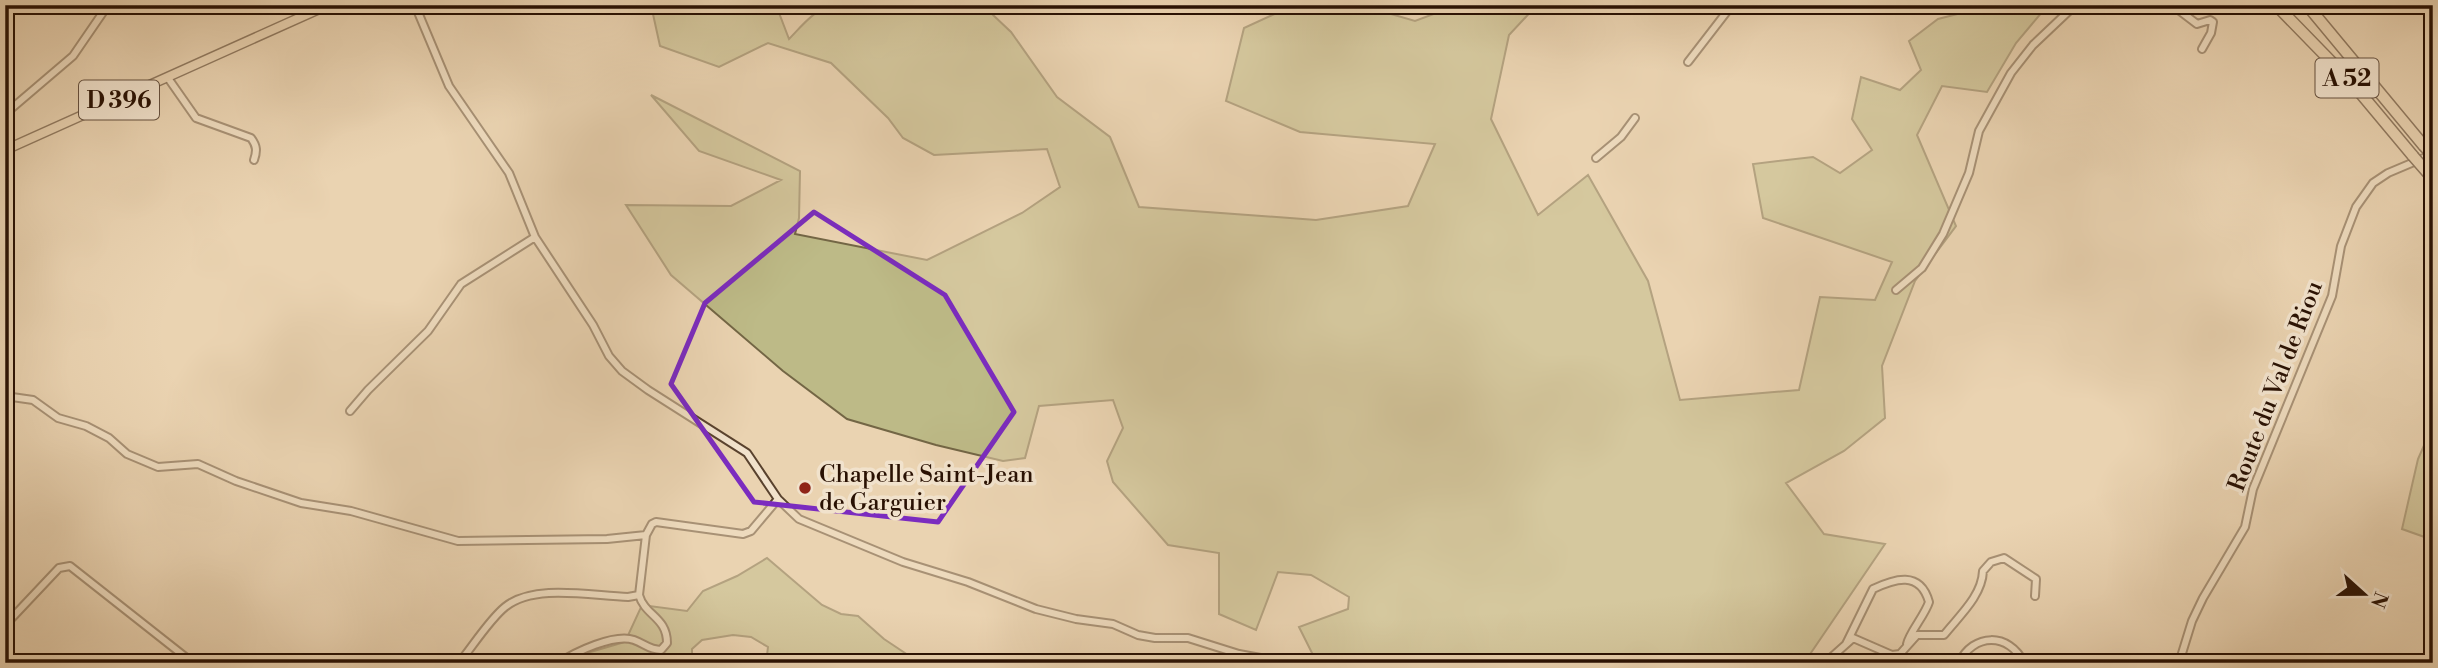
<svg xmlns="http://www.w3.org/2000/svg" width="2438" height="668" font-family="'Libre Bodoni',serif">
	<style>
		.green { fill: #bdba87; stroke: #736645; stroke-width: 2 }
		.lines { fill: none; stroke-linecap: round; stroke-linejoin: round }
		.minor-casing { stroke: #59422e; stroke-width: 10 }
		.major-casing { stroke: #291103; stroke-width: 11 }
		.highway-casing { stroke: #291103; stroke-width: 13 }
		.minor { stroke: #f1e2cc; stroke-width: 6 }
		.major { stroke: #ead3b1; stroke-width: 8 }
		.highway { stroke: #ead3b1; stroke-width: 10 }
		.highway-bridge-casing { stroke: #291103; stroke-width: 13; stroke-linecap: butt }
		.highway-bridge { stroke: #ead3b1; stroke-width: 10 }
		.marked { fill: none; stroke: #7b2cbf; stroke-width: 5; stroke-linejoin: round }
		.poi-dot { fill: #8f2418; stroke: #f1e2cc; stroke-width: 2.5 }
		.labels { text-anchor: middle; stroke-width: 7; stroke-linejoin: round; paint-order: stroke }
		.shield { fill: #f1e2cc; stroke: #65503f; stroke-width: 2 }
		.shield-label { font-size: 23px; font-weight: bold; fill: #291103 }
		.street-label { font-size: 24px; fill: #291103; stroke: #f1e2cc }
		.poi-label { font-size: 24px; fill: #291103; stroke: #f1e2cc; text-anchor: start }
	</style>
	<rect width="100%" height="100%" fill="#ead3b1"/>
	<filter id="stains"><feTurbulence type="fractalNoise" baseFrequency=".00286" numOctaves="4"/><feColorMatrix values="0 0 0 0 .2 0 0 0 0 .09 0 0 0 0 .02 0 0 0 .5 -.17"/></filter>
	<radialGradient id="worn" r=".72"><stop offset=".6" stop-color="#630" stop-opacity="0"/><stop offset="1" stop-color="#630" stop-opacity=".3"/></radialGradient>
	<path class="green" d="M651 5H776L789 39C799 29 810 15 822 9 843 0 893 6 915 13L921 5H997L993 15 1011 32 1057 97 1110 137 1139 207 1316 220 1408 206 1435 144 1300 132 1226 101 1244 28 1294 5H1360L1415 21 1447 9V5H1537L1509 35 1491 119 1538 215 1588 175 1648 281 1680 400 1799 390 1820 297 1875 300 1892 262 1763 218 1753 164 1813 157 1840 173 1872 150 1852 119 1861 77 1900 90 1921 70 1909 41 1938 19 1973 10 2043 11 2016 43 1987 92 1942 86 1917 135 1956 226 1915 281 1882 366 1885 418 1844 451 1786 483 1824 534 1885 544 1804 663H1317L1299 627 1348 609 1349 597 1311 575 1278 572 1256 630 1219 614V553L1168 545 1113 482 1107 461 1123 428 1113 400 1039 406 1025 458 1003 461 936 445 847 419 783 371 671 275 626 205 731 206 781 180 699 151 651 95 800 171 799 218 795 234 927 260 1022 213 1060 187 1047 149 934 155 903 138 888 118 831 63 768 43 719 67 660 46Z
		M2433 425V540L2402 529 2418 459Z
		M767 558 822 605 841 614 858 616 884 639 911 657 934 655 951 663H766L768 647 751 637 733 635 702 640 692 649V663H566L587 653 625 642 642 605 687 611 703 591 737 576Z"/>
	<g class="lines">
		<g class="minor-casing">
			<path id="minor" d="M415 5 449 86 509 173 535 237 593 325 609 356 622 371 648 390 747 453 778 499 799 519 903 562 968 582 1036 609 1076 619 1113 624 1138 635 1155 638H1188L1239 654 1287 663
				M2175 5 2176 8 2197 24 2210 20 2213 22 2211 33 2202 49
				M2433 48 2429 53 2433 56
				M1688 62 1732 5
				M168 78 196 118 251 138C257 146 257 151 254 160
				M5 114 73 56 108 5
				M1596 158 1621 137 1635 118
				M1896 290 1922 268 1943 234 1969 173 1979 131 2011 73 2033 45 2071 9 2078 5
				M5 396 33 400 58 418 86 426 109 438 127 454 158 467 198 464 236 481 301 503 351 511 458 541 607 539 646 535 652 524 656 522 743 534 751 531 778 499
				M350 411 368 390 428 331 461 284 535 237
				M5 620 9 621 59 568 70 566 193 663
				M1846 644 1873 589C1894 579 1920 570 1929 602 1925 615 1909 633 1907 644
				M459 663C473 646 489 620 505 607 534 583 592 596 628 597L639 595 646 535
				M559 663C575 652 615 633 634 640 645 644 649 650 661 650L667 643C667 617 645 616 639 595
				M1825 663 1853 638 1892 655 1900 654 1917 635H1944C1959 616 1982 596 1983 571L1991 562 2004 558 2036 579 2035 596
				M1959 663C1973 633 2009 632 2024 663
				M2179 663 2192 621 2203 598 2245 527 2253 489 2332 296 2341 246 2356 207 2373 183 2388 173 2433 154"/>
		</g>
		<g class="major-casing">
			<path id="major" d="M5 150 328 5"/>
		</g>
		<g class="highway-casing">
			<path id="highway" d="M2276 5 2352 83 2413 156
				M2307 5 2424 146"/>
		</g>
		<use href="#minor" class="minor"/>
		<use href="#major" class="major"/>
		<use href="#highway" class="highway"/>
		<g class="highway-bridge-casing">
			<path id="highway-bridge" d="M2424 146 2433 156
				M2413 156 2433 179"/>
		</g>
		<use href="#highway-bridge" class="highway-bridge"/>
	</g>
	<path d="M0 0H2438V668H0ZM814 212 945 295 1014 412 938 522 754 502 671 384 705 303Z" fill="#ead3b1" fill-opacity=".55" fill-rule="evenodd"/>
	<path class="marked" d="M814 212 945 295 1014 412 938 522 754 502 671 384 705 303Z"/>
	<circle class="poi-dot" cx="805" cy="488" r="7"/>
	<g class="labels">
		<g class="shield">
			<rect x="2315.5" y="58.5" width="63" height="39" rx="5"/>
			<rect x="79" y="80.5" width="80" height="39" rx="5"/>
		</g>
		<g class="shield-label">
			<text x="2347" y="86">A 52</text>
			<text x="119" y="108">D 396</text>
		</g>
		<g class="street-label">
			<text transform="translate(2275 386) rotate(-69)" y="8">Route du Val de Riou</text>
		</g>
		<g class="poi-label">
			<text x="819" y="482">Chapelle Saint-Jean<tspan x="819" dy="28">de Garguier</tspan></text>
		</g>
	</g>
	<rect width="2438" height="668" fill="none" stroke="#ead3b1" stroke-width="28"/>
	<rect x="7" y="7" width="2424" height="654" fill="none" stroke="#291103" stroke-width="3.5"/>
	<rect x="14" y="14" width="2410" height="640" fill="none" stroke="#291103" stroke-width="2"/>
	<g transform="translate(2364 594) rotate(111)" stroke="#f1e2cc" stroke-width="5" paint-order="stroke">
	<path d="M0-5L12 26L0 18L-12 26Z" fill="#291103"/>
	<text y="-10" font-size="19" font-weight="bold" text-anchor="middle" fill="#291103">N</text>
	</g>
	<rect width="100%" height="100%" filter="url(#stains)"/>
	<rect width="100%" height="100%" fill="url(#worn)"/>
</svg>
